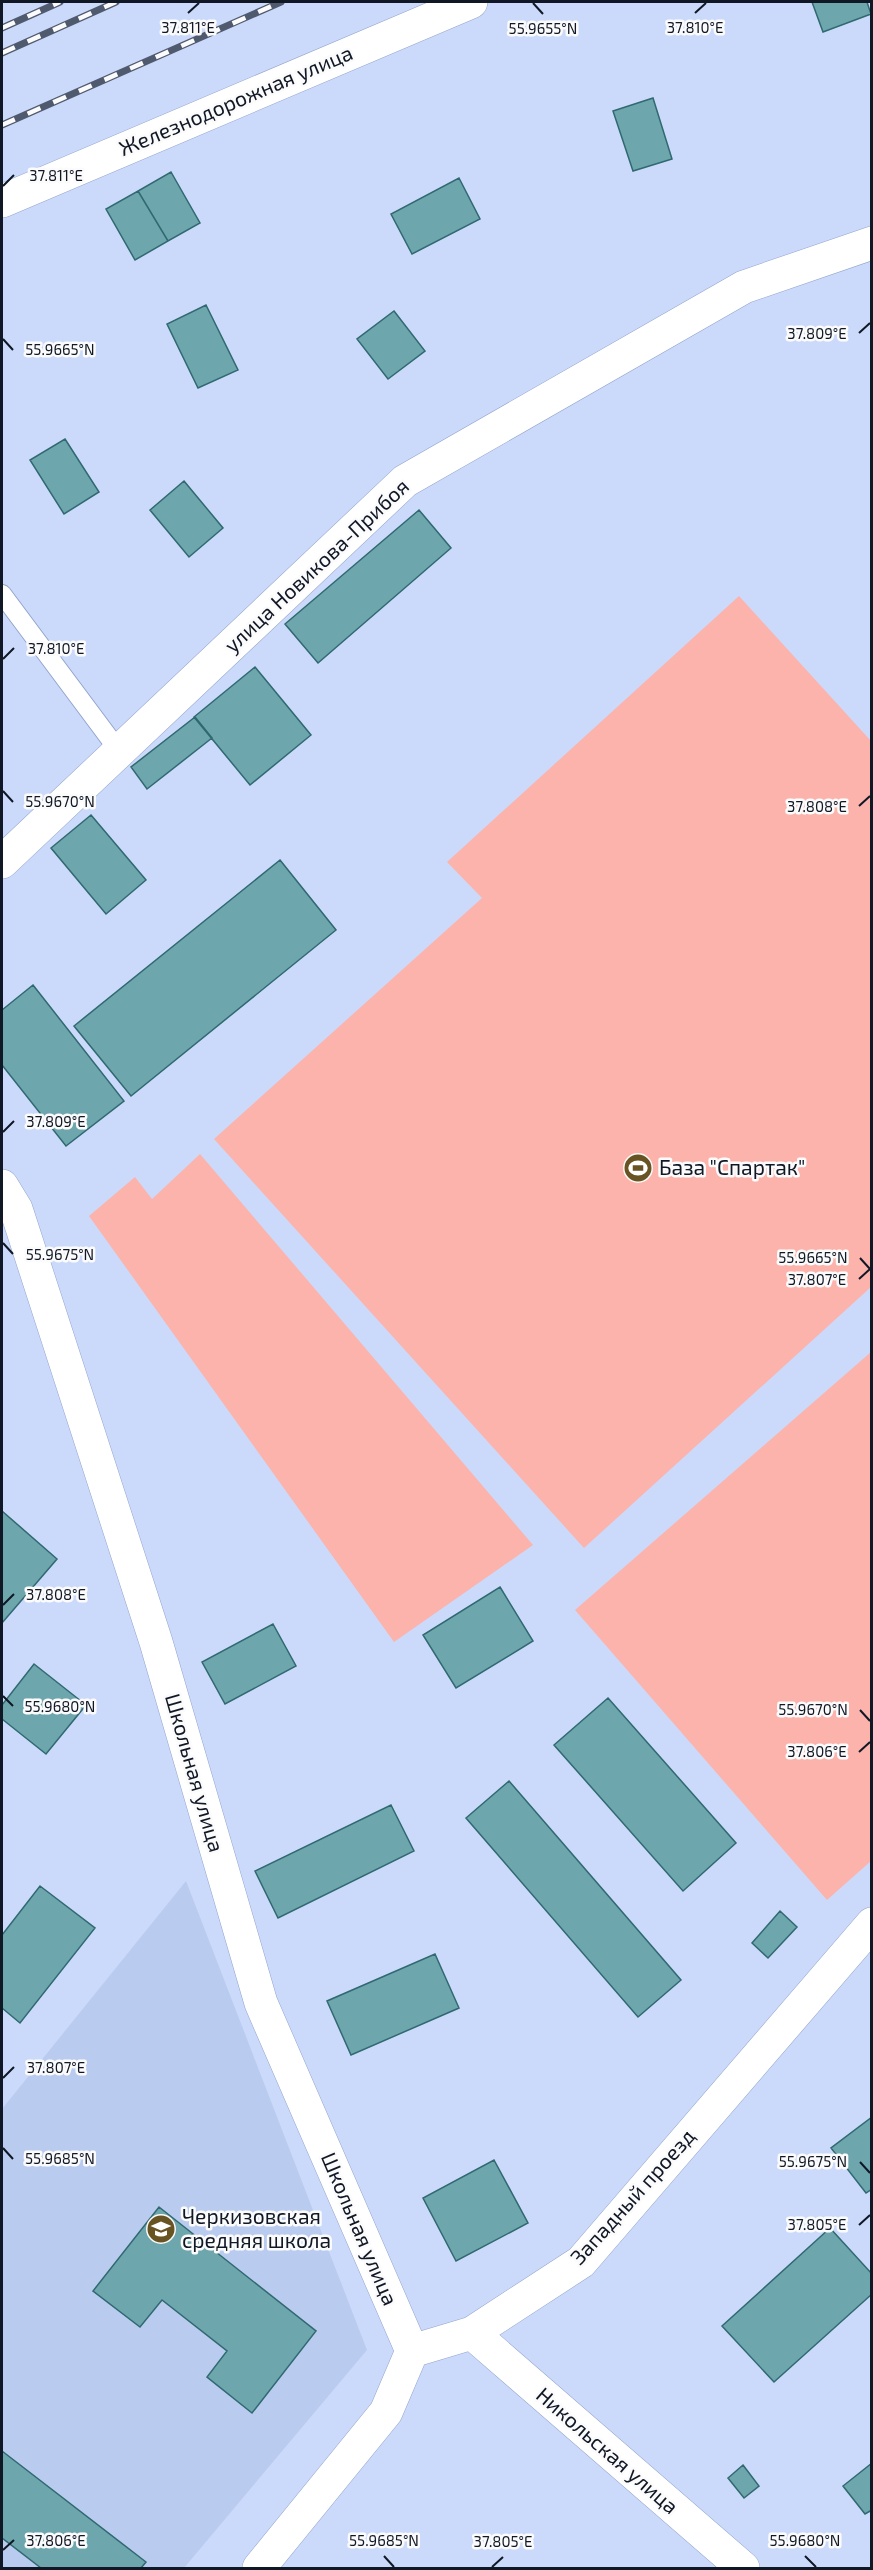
<svg xmlns="http://www.w3.org/2000/svg" width="873" height="2570" font-family="'Exo 2',sans-serif">
	<style>
		.built { fill: #bacbf0 }
		.green { fill: #fcb3ac }
		.building { fill: #6ea6ad; stroke: #30696f; stroke-width: 1.5 }
		.lines { fill: none; stroke-linecap: round; stroke-linejoin: round }
		.lane-casing { stroke: #93a5cc; stroke-width: 20 }
		.street-casing { stroke: #93a5cc; stroke-width: 34 }
		.lane { stroke: #fff; stroke-width: 18 }
		.street { stroke: #fff; stroke-width: 33 }
		.rail-casing { stroke: #505a6f; stroke-width: 7 }
		.rail { stroke: #fbfbfb; stroke-width: 4.5; stroke-dasharray: 14; stroke-linecap: butt }
		.ticks { fill: none; stroke: #101725; stroke-width: 2 }
		.labels { text-anchor: middle; stroke-width: 5; stroke-linejoin: round; paint-order: stroke }
		.street-label { font-size: 21px; fill: #101725; stroke: #fbfbfb }
		.poi-label { font-size: 21px; fill: #101725; stroke: #fbfbfb; text-anchor: start }
		.ticks-label { font-size: 15px; text-anchor: middle; fill: #101725; stroke: #fbfbfb; stroke-width: 5; stroke-linejoin: round; paint-order: stroke }
	</style>
	<rect width="100%" height="100%" fill="#cbdafb"/>
	<path class="built" d="M186 1881 367 2350 184 2568H2V2109Z"/>
	<path class="green" d="M739 596 871 741V1287L584 1548 214 1139 482 898 447 862Z
		M200 1154 533 1545 394 1642 89 1216 135 1177 152 1199Z
		M871 1352V1861L827 1900 575 1610Z"/>
	<path class="building" d="M812 2H867L871 14 823 32Z
		M653 98 672 159 633 171 613 111Z
		M171 172 200 223 168 241 138 191Z
		M459 178 480 219 412 254 391 214Z
		M138 191 168 241 135 260 106 209Z
		M206 305 238 370 198 388 167 324Z
		M394 311 425 351 388 379 357 339Z
		M65 439 99 492 64 514 30 460Z
		M184 481 223 528 189 557 150 510Z
		M419 510 451 548 318 663 285 624Z
		M255 667 311 735 250 785 194 717Z
		M195 717 212 738 147 789 131 767Z
		M91 815 146 880 106 914 51 848Z
		M280 860 336 930 131 1096 74 1026Z
		M33 985 124 1101 66 1146 2 1065V1010Z
		M2 1511 57 1559 2 1623Z
		M500 1587 533 1641 456 1688 423 1635Z
		M273 1624 296 1666 225 1704 202 1662Z
		M34 1664 86 1705 46 1754 2 1719V1705Z
		M608 1698 736 1843 683 1891 554 1745Z
		M509 1781 681 1980 638 2017 466 1818Z
		M391 1805 414 1851 278 1918 255 1871Z
		M40 1886 95 1928 20 2023 2 2008V1935Z
		M780 1911 797 1927 768 1958 752 1943Z
		M435 1954 459 2008 351 2055 327 2001Z
		M872 2117V2189L866 2193 831 2148Z
		M494 2160 528 2223 456 2261 423 2198Z
		M159 2207 316 2331 252 2413 207 2377 227 2351 162 2300 140 2327 93 2291Z
		M830 2228 872 2274V2294L774 2382 722 2326Z
		M2 2451 146 2562 141 2568H41L2 2538Z
		M872 2463V2510L865 2514 843 2486Z
		M743 2465 759 2486 744 2498 728 2478Z"/>
	<g class="lines">
		<g class="lane-casing">
			<path id="lane" d="M2 594 119 751"/>
		</g>
		<g class="street-casing">
			<path id="street" d="M2 201 471 2
				M2 862 405 481 744 287 872 243
				M2 1186 16 1209 156 1642 261 2003 412 2351
				M472 2333 743 2568
				M259 2568 386 2412 412 2351 472 2333 581 2262 872 1924"/>
		</g>
		<use href="#lane" class="lane"/>
		<use href="#street" class="street"/>
		<g class="rail-casing">
			<path id="rail" d="M2 28 60 2
				M2 53 116 2
				M2 125 281 2"/>
		</g>
		<use href="#rail" class="rail"/>
	</g>
	<path class="ticks" d="M533 3 543 14M188 13 199 3M695 13 706 3M3 186 14 175M859 333 870 323M3 339 13 350M3 659 14 648M3 791 13 802M859 806 870 796M3 1132 14 1121M3 1243 13 1254M860 1258 870 1269M859 1279 870 1269M3 1605 14 1594M3 1696 13 1706M860 1710 870 1721M859 1752 870 1742M3 2078 14 2067M3 2148 13 2159M860 2162 870 2173M859 2225 870 2215M3 2550 14 2540M384 2556 394 2567M805 2556 816 2567M492 2567 503 2557"/>
	<defs>
		<g id="stadium-disc" transform="scale(1.5)"><circle r="9.5" fill="#685322" stroke="#fbfbfb"/><path d="M0-5a6.5 5 0 1 0 0 10a6.5 5 0 1 0 0-10ZM-3.5-1.8h7v3.6h-7Z" fill="#fff"/></g>
		<g id="school-disc" transform="scale(1.5)"><circle r="9.5" fill="#685322" stroke="#fbfbfb"/><path d="M0-5L7-2L0 1L-7-2ZM-4 1L0 2.5L4 1V4Q0 6-4 4Z" fill="#fff"/></g>
	</defs>
	<g fill-rule="evenodd">
		<use href="#stadium-disc" x="638" y="1168"/>
		<use href="#school-disc" x="161" y="2229"/>
	</g>
	<g class="labels">
		<g class="street-label">
			<text transform="translate(236 101) rotate(-23)" y="7">Железнодорожная улица</text>
			<text transform="translate(317 566) rotate(-43)" y="7">улица Новикова-Прибоя</text>
			<text transform="translate(194 1773) rotate(74)" y="7">Школьная улица</text>
			<text transform="translate(633 2197) rotate(-48)" y="7">Западный проезд</text>
			<text transform="translate(359 2229) rotate(67)" y="7">Школьная улица</text>
			<text transform="translate(607 2451) rotate(41)" y="7">Никольская улица</text>
		</g>
		<g class="poi-label">
			<text x="659" y="1175">База "Спартак"</text>
			<text x="182" y="2224">Черкизовская<tspan x="182" dy="24">средняя школа</tspan></text>
		</g>
	</g>
	<g class="ticks-label">
		<text x="188" y="33">37.811°E</text>
		<text x="695" y="33">37.810°E</text>
		<text x="543" y="34">55.9655°N</text>
		<text x="56" y="181">37.811°E</text>
		<text x="817" y="339">37.809°E</text>
		<text x="60" y="355">55.9665°N</text>
		<text x="56" y="654">37.810°E</text>
		<text x="60" y="807">55.9670°N</text>
		<text x="817" y="812">37.808°E</text>
		<text x="56" y="1127">37.809°E</text>
		<text x="60" y="1260">55.9675°N</text>
		<text x="813" y="1263">55.9665°N</text>
		<text x="817" y="1285">37.807°E</text>
		<text x="56" y="1600">37.808°E</text>
		<text x="60" y="1712">55.9680°N</text>
		<text x="813" y="1715">55.9670°N</text>
		<text x="817" y="1757">37.806°E</text>
		<text x="56" y="2073">37.807°E</text>
		<text x="60" y="2164">55.9685°N</text>
		<text x="813" y="2167">55.9675°N</text>
		<text x="817" y="2230">37.805°E</text>
		<text x="56" y="2546">37.806°E</text>
		<text x="384" y="2546">55.9685°N</text>
		<text x="805" y="2546">55.9680°N</text>
		<text x="503" y="2547">37.805°E</text>
	</g>
	<rect width="873" height="2570" fill="none" stroke="#101725" stroke-width="6"/>
</svg>
